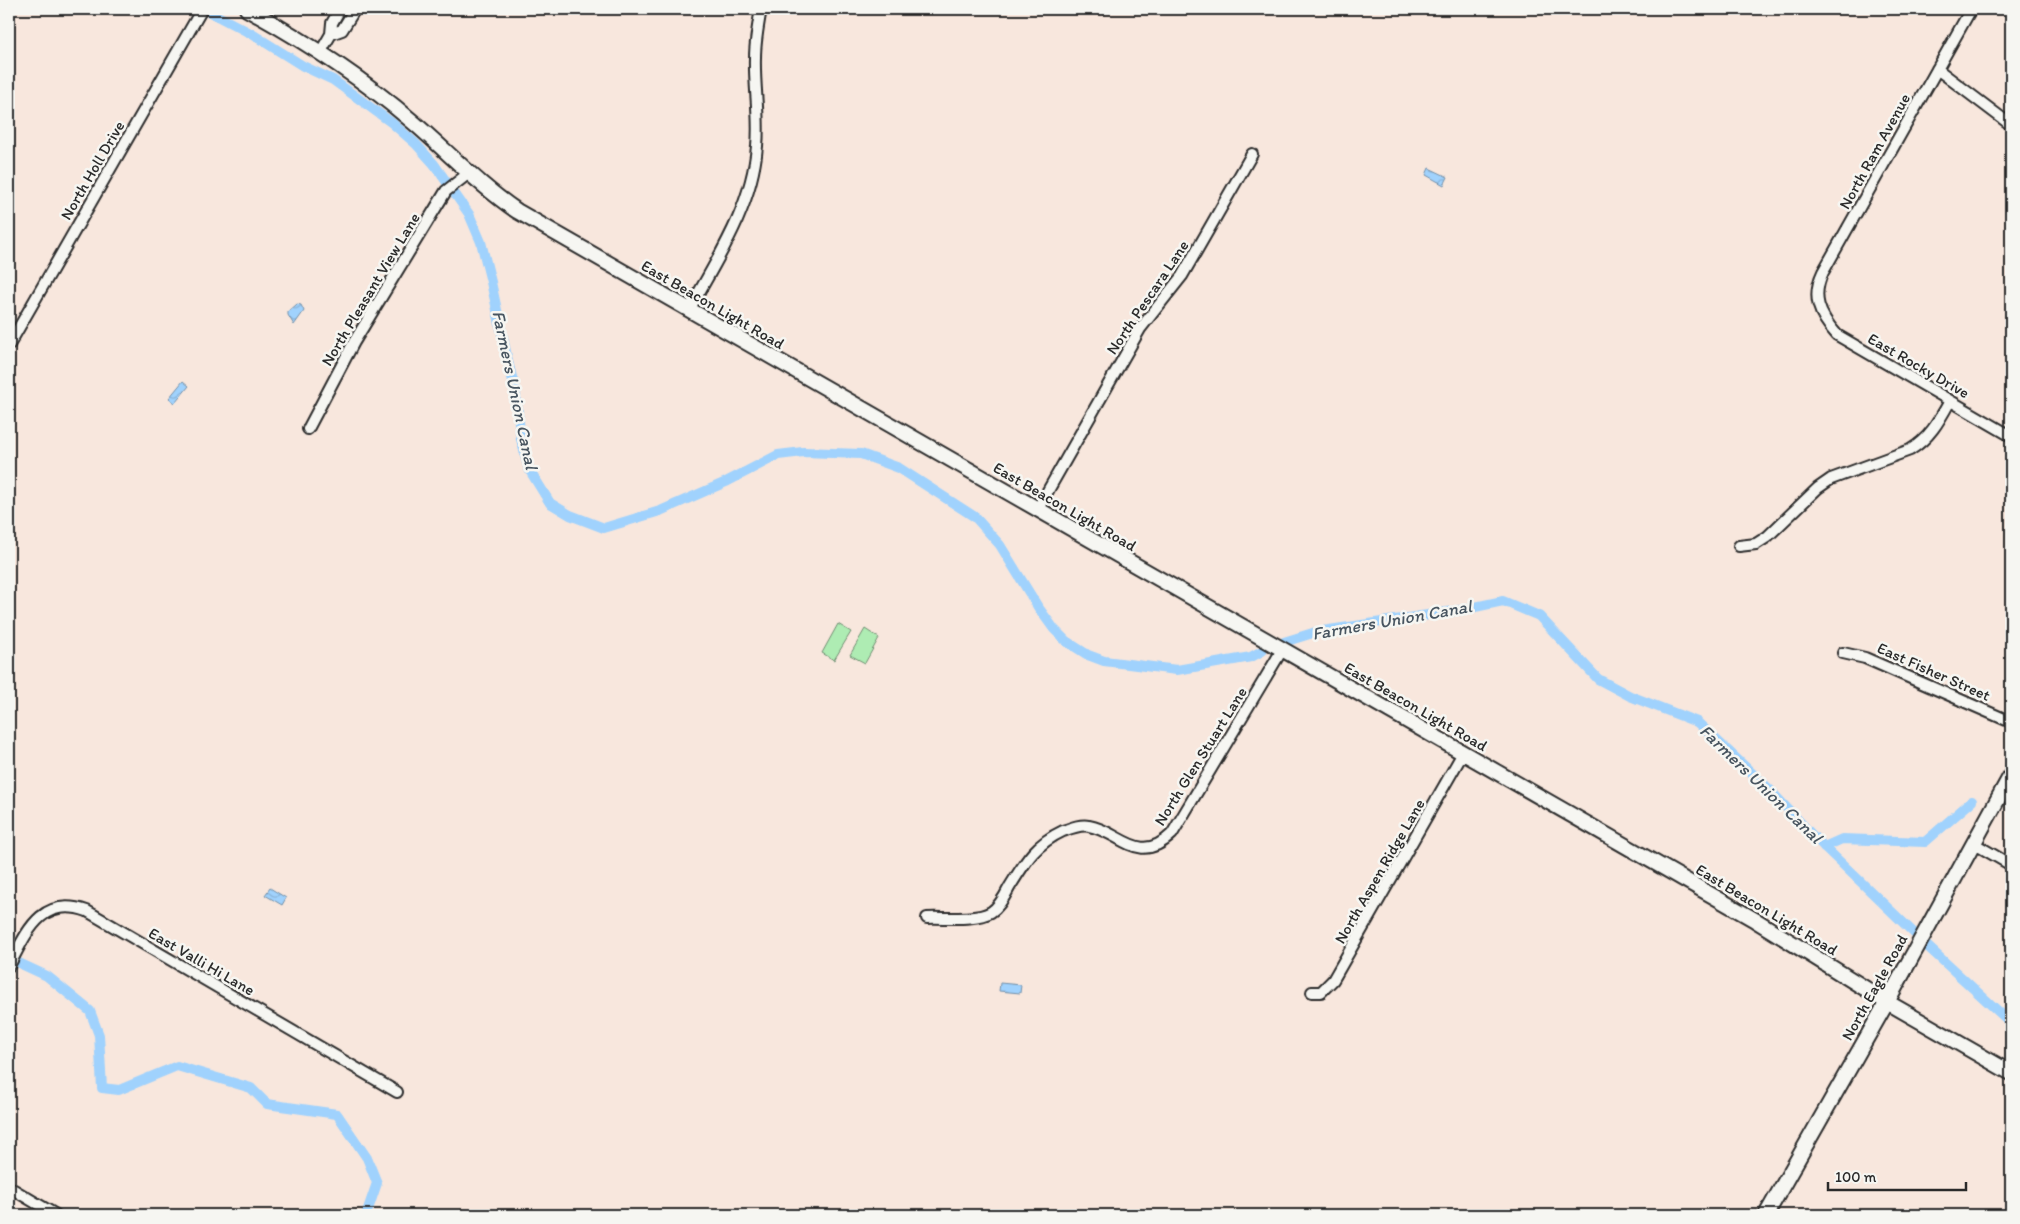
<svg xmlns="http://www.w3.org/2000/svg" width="2020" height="1224" font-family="Itim,sans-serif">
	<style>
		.garden { fill: #aeecb3; stroke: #6c8c6f }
		.water { fill: url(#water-waves); stroke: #718fa9 }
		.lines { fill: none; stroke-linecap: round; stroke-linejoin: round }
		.canal { stroke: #a0d2fd; stroke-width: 10 }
		.street-casing { stroke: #2b2b2b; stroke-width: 14 }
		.secondary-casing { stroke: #2b2b2b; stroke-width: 18 }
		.street { stroke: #f6f6f2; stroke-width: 10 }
		.secondary { stroke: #f6f6f2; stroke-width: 14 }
		.labels { text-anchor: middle; stroke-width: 5; stroke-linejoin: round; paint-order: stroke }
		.street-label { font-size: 16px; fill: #2b2b2b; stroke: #f6f6f2 }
		.water-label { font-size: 18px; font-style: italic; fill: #485560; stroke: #f6f6f2 }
	</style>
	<defs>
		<pattern id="water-waves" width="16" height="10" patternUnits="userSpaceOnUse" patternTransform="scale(1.25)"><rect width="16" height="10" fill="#a0d2fd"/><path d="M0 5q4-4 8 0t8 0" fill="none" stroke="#8ab4d9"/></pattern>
	</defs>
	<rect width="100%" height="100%" fill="#f8e7dd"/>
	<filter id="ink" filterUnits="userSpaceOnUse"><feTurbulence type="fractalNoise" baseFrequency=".02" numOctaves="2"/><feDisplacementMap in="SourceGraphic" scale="10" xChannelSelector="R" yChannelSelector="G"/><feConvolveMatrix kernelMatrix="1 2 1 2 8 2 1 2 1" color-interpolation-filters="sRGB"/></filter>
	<g filter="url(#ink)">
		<path class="garden" d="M838 624 851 632 834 660 822 653Z
			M865 629 879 638 865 663 850 655Z"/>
		<path class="water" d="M1429 168 1448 177 1444 185 1426 175Z
			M297 304 301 305 304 311 294 325 288 315V312Z
			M183 381 189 386 175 403 169 398Z
			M270 888 286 898 282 905 265 895Z
			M1000 983 1021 985 1020 993 999 991Z"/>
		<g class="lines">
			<path class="canal" d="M204 9 252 34 303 66 333 80 392 123 416 144 434 164 469 214 481 242 491 282 509 366 515 388 521 439 529 469 550 503 570 515 604 528 660 511 726 482 778 455 803 452 861 454 899 468 975 517 1000 545 1038 607 1054 629 1066 641 1088 655 1104 661 1177 670 1251 657 1262 651
				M1284 642 1316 632 1461 610 1503 601 1539 616 1598 679 1630 696 1697 722 1768 788 1811 834 1915 934
				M1824 847 1842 839 1925 842 1972 801
				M1927 946 2011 1023
				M19 963 47 976 90 1011 99 1035 102 1088 119 1090 177 1066 251 1088 267 1104 337 1114 367 1158 377 1183 366 1215"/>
			<g class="street-casing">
				<path id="street" d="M1971 9 1823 272C1811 297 1819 315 1837 335L2011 436
					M331 34 342 30 355 9
					M320 53 331 34 332 23 340 9
					M1937 69 2011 125
					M689 310C718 258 752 207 757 146 760 116 754 87 755 58 755 41 758 25 761 9
					M9 345 202 9
					M308 429 354 342 446 191 469 173
					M1037 510 1140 329 1182 276 1252 154
					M1739 546 1756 544 1767 537 1818 488 1831 479 1910 450C1930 438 1939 421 1950 401
					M1843 653 1865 658 2011 722
					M1973 843 2011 865
					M927 918C944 917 976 921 991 912 999 907 1005 896 1009 888 1025 862 1035 844 1063 831 1071 828 1081 824 1089 826 1120 831 1138 867 1172 834L1282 650
					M9 966C27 932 41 895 87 911L397 1092
					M1312 992H1321L1333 980 1463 753
					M9 1187 56 1215"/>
			</g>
			<g class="secondary-casing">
				<path id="secondary" d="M247 9C305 41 363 79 413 122 448 152 479 185 517 211L1755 920 1887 1002 2011 1073
					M1766 1215 1887 1002 2011 775"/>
			</g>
			<use href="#street" class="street"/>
			<use href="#secondary" class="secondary"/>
		</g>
	</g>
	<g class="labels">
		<g class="street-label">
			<text transform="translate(1874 151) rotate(-61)" y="6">North Ram Avenue</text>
			<text transform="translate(92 170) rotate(-60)" y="6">North Holl Drive</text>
			<text transform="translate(370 289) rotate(-59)" y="6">North Pleasant View Lane</text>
			<text transform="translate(1147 297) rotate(-56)" y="6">North Pescara Lane</text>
			<text transform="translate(713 304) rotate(30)" y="6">East Beacon Light Road</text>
			<text transform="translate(1919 365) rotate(30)" y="6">East Rocky Drive</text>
			<text transform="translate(1065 506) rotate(30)" y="6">East Beacon Light Road</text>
			<text transform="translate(1934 671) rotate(24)" y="6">East Fisher Street</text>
			<text transform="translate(1416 706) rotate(30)" y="6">East Beacon Light Road</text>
			<text transform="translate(1200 756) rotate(-58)" y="6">North Glen Stuart Lane</text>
			<text transform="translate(1379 871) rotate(-60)" y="6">North Aspen Ridge Lane</text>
			<text transform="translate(1767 909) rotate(31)" y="6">East Beacon Light Road</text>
			<text transform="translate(202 961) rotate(30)" y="6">East Valli Hi Lane</text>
			<text transform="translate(1874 987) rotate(-61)" y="6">North Eagle Road</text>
		</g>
		<g class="water-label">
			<text transform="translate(515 390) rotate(78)" y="6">Farmers Union Canal</text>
			<text transform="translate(1392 620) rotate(-10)" y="6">Farmers Union Canal</text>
			<text transform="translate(1761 784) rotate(44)" y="6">Farmers Union Canal</text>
		</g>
	</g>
	<rect width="2020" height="1224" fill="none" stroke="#f6f6f2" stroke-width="30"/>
	<rect x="15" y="15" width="1990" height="1194" fill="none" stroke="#2b2b2b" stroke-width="2" filter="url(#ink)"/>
	<path d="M1828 1182v8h138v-8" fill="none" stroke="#2b2b2b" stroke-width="2.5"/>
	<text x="1835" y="1182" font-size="15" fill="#2b2b2b" stroke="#f6f6f2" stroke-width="4" paint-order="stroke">100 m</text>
</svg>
